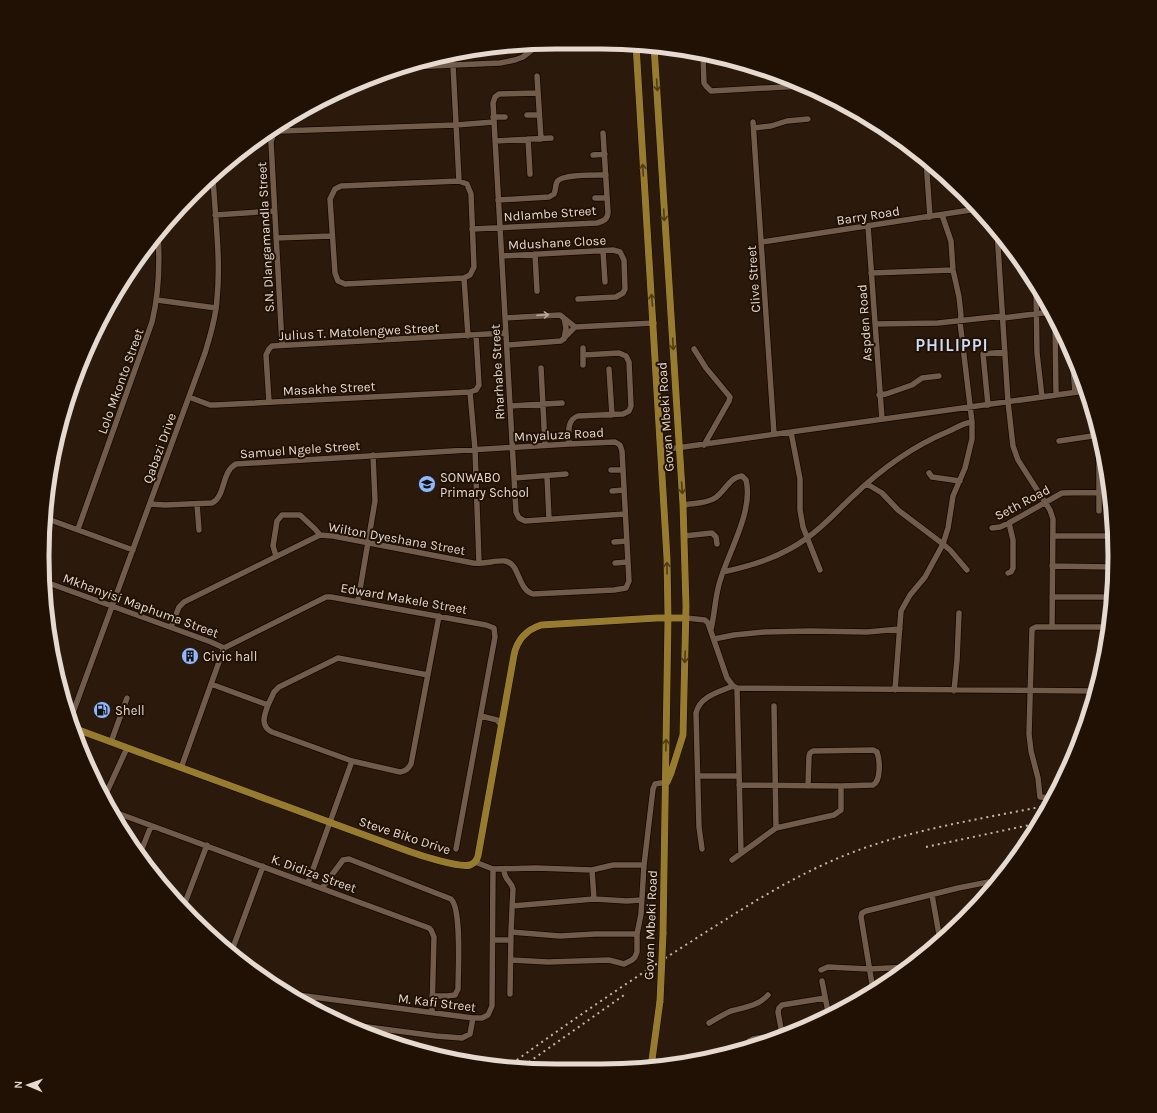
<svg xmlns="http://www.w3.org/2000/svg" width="1157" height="1113" font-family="Karla,sans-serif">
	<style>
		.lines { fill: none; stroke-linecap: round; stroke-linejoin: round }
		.minor-casing { stroke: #130500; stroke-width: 7 }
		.major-casing { stroke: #130500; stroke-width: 8 }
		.minor { stroke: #715c4c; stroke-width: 5.5 }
		.major { stroke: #977c30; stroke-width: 7 }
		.rail { stroke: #c3b7ad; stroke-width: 2; stroke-dasharray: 2 4; stroke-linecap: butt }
		.major-bridge-casing { stroke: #130500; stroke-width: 8; stroke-linecap: butt }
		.major-bridge { stroke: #977c30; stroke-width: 7 }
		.oneway { stroke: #503c16 }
		.oneway2 { stroke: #b7a79b }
		.labels { text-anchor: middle; stroke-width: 4; stroke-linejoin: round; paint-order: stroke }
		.street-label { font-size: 13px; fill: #e5d9d0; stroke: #211104 }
		.poi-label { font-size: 13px; fill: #e5d9d0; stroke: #211104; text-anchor: start }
		.district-label { font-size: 17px; font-weight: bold; letter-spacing: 1px; fill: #ccdcf6; stroke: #211104 }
		.rim { fill: none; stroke: #e5d9d0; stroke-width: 5 }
	</style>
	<rect width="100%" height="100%" fill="#2b1a0c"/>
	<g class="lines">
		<g class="minor-casing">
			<path id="minor" d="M703 55 704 83 706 86 711 91 802 86
				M433 59 434 66
				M453 65 459 181
				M408 67 500 63 515 60 523 57 532 50 536 44
				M537 76 541 139
				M538 93 499 94 495 97 493 103 516 512 519 518 525 521 625 514
				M527 115H539
				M493 117H505
				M753 122 774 434
				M754 128 771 126 787 121 808 119
				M528 139 530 174
				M495 141 551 138
				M593 155 605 154
				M926 160 930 217
				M459 181 467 184 471 194 474 267 470 275 464 278 345 284 338 281 335 273 330 199 335 189 341 186Z
				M595 198H607
				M498 200 549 197 554 194C556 190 555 186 557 182 561 174 596 175 606 175
				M215 215 274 211
				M868 226 882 419
				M472 229 597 223C604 221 608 219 608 212L603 133
				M997 231 1008 402 1013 446 1018 460 1050 510 1053 519 1052 627
				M276 238 332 236
				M762 242 977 209
				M603 251 605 282
				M535 254 537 291
				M502 256 613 250 620 252 624 260 625 289 623 293 616 297 578 299
				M871 273 953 270
				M464 278 468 336
				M1036 288 1037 353 1042 397
				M157 300 216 308
				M505 318 560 315 575 327
				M564 318 566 328 564 339
				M1003 318 1051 312
				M1055 318 1056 395
				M875 324 938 323 1003 316
				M282 345 271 142 273 135 280 131 456 125 494 122
				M507 345 561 341 575 327 654 323
				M583 348V365
				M694 349 706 368 730 397 729 401 704 445
				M1072 355 1075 392
				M541 368 545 445
				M609 369 612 415
				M470 392 475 449 479 563
				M879 395 886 394 912 385 922 378 939 376
				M189 397 210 405H215L470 392 476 390 479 385 476 335
				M269 402 266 355 269 349 272 346 506 333
				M988 405 983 354 1005 352
				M510 406 562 403
				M791 432 800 479V510L803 527 820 570
				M1096 436 1099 461V511
				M1059 441 1099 435
				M569 444C569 434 566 420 578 416L623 414 629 411 631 406 629 362 626 356 619 353 583 355
				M662 450 1085 391
				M611 470H623
				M929 473 932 477 960 481
				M547 476 549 519
				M514 478 566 474
				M867 484 882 493 898 510 943 544 950 550 967 570
				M612 491 624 490
				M150 504 165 505 212 503C226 496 221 472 236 464L569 444 615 442 620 445 622 451 629 581 626 588 614 590 533 594C517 589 520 563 505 561 497 560 484 564 473 563L333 536 320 535 184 602 179 607 171 627
				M197 504 199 530
				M683 505C693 503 706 504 715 498 725 492 729 477 742 476L746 480C754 510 728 553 720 581 715 596 715 613 711 629
				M45 518 133 550
				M992 528 1000 527 1009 523 1062 493 1109 492
				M78 529 152 322C159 293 160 264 158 234
				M684 536 712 533 716 537 717 544
				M1053 536H1113
				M614 542 627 541
				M276 556 273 546 277 521 282 515H300L315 529 320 535
				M615 563 628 562
				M1052 566 1112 567
				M723 572C754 565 781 557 807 538 824 526 837 511 852 497 880 470 911 447 947 432 956 428 963 423 972 422
				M1008 573 1011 572 1013 568V540L1009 523
				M43 581 211 642 224 648
				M1052 597H1111
				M44 598 50 583
				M358 601 375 501 373 455
				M686 618 705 620 708 623 727 678 733 686 737 688 1095 691
				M714 639 734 635 765 632 810 631 867 632 900 629
				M224 648 326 597H331L486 625 494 628 495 637 456 849
				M211 684 268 705C264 716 260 726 272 732L352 761 400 772C406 771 408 769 411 764L439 616
				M737 688 741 853
				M895 690 901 611 910 595 925 577 943 544 948 528 953 496 965 468 972 439V422L960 322 961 315 959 297 953 270 951 241 942 215
				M954 691 957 660 959 613
				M268 705 274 692 279 687 338 658 428 675
				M774 706 776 828
				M481 716 497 720 501 725
				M71 718 205 353C210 336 216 318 217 299 221 259 215 217 213 177
				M111 742 127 698
				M181 768 224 648
				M698 776H739
				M808 786 809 756 810 753 813 751 873 750 877 752C880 760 881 781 873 785L841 786
				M104 798 127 748
				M1053 798 1040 797 1038 778 1031 751 1029 734 1032 629 1036 627H1110
				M109 810 429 928 431 930 434 937 432 1012
				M702 849 699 827 696 713C700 696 719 692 733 686
				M140 854 151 826
				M732 860 776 828 834 815 841 810V786L739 785
				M644 865 653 789 655 784 661 783
				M493 869 536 868 592 870 613 865H644L641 914 637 934
				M504 869C504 881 511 880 513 889L511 932
				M592 870 594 899
				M308 883 352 761
				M322 888 343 860 349 859 451 899C462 909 458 972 458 989L455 995 447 996H432
				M932 895 940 940
				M512 906 594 899 627 901 641 900
				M183 908 207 845
				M493 940H511
				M231 953 263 866
				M821 970 828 967 869 969 910 967
				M822 981 829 1017
				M873 990 861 917 862 913 866 911 958 888 999 880
				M290 994 473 1018H482L488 1015 492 1006 493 869 475 862
				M510 994 511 932 560 936 595 934H637V952L635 957 632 960 624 964 609 960 548 962 511 960
				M709 1023C716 1019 724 1014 731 1011 745 1007 758 1006 768 995
				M345 1024 436 1036 462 1038 470 1034 473 1018
				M782 1034 778 1012 779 1008 782 1005 825 998
				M748 1048 749 1041 753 1039 788 1033"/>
		</g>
		<g class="major-casing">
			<path id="major" d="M636 45 667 558 668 618 663 934
				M654 46 683 505 686 606 683 735 671 773 667 782
				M76 729 408 851C419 855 459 868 470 865 475 863 477 860 478 856L514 655C517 640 526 630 541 625L657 618H686
				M651 1067 660 1001"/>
		</g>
		<use href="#minor" class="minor"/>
		<use href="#major" class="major"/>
		<path class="rail" d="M926 847 1039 823
			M507 1067C568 1023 629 981 692 941 745 907 797 873 856 851 918 828 986 818 1050 805
			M519 1069 627 993"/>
		<g class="major-bridge-casing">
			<path id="major-bridge" d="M660 1001 663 934"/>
		</g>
		<use href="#major-bridge" class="major-bridge"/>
	</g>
	<defs><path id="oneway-shaft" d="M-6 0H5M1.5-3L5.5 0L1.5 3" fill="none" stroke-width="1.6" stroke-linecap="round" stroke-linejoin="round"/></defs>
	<g class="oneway">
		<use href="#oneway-shaft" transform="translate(657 85) rotate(86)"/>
		<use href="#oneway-shaft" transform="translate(643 170) rotate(-93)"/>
		<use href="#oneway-shaft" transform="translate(664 215) rotate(87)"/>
		<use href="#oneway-shaft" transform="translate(652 300) rotate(-95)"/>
		<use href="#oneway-shaft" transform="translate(673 344) rotate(87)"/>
		<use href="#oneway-shaft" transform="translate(682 488) rotate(86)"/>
		<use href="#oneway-shaft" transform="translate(667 568) rotate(-91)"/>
		<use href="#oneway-shaft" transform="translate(685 657) rotate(92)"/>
		<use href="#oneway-shaft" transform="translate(666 745) rotate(-89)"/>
	</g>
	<use class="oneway2" href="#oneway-shaft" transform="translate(543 315) rotate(-4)"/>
	<defs>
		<g id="school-disc" transform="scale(0.9)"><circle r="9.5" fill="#91b8fd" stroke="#211104"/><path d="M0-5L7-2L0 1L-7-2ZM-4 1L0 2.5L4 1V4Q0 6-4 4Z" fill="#111"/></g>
		<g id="building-disc" transform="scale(0.9)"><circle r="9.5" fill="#91b8fd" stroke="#211104"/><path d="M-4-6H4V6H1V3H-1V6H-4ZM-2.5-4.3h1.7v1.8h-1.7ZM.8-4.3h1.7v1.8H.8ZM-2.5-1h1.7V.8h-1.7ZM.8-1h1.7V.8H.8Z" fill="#111"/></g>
		<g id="fuel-disc" transform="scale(0.9)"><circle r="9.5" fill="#91b8fd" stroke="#211104"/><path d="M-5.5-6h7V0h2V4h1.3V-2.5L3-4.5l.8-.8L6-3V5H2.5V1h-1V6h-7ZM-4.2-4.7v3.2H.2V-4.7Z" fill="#111"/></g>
	</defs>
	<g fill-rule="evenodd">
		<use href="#school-disc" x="427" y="484"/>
		<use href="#building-disc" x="190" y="656"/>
		<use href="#fuel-disc" x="102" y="710"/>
	</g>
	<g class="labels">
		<g class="street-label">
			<text transform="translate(550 213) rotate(-4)" y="5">Ndlambe Street</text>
			<text transform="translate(868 215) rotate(-9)" y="5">Barry Road</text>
			<text transform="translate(265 237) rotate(-93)" y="5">S.N. Dlangamandla Street</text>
			<text transform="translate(557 242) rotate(-3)" y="5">Mdushane Close</text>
			<text transform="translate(753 279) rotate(-94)" y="5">Clive Street</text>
			<text transform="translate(864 323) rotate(-94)" y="5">Aspden Road</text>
			<text transform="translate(359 331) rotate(-3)" y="5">Julius T. Matolengwe Street</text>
			<text transform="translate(497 372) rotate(-93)" y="5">Rharhabe Street</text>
			<text transform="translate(120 381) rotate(-70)" y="5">Lolo Mkonto Street</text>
			<text transform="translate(329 388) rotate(-3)" y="5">Masakhe Street</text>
			<text transform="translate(665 417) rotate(-94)" y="5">Govan Mbeki Road</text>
			<text transform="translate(559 434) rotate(-3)" y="5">Mnyaluza Road</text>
			<text transform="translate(159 448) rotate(-70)" y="5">Qabazi Drive</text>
			<text transform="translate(300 449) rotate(-4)" y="5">Samuel Ngele Street</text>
			<text transform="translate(1022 502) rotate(-28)" y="5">Seth Road</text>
			<text transform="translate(397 538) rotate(10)" y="5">Wilton Dyeshana Street</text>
			<text transform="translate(404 598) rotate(10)" y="5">Edward Makele Street</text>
			<text transform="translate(141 605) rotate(20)" y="5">Mkhanyisi Maphuma Street</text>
			<text transform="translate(405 835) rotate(18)" y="5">Steve Biko Drive</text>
			<text transform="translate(314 873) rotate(20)" y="5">K. Didiza Street</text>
			<text transform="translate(650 925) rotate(-88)" y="5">Govan Mbeki Road</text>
			<text transform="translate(437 1002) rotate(7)" y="5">M. Kafi Street</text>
		</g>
		<g class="poi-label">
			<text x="440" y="482">SONWABO<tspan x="440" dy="15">Primary School</tspan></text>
			<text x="203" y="661">Civic hall</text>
			<text x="115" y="715">Shell</text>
		</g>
		<g class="district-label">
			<text x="952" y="351">PHILIPPI</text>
		</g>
	</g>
	<path d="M0 0H1157V1113H0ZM556 49H601A507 507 0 0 1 1108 556V557A507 507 0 0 1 601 1064H556A507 507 0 0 1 49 557V556A507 507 0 0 1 556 49Z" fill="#211104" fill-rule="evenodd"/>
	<path class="rim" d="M556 49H601A507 507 0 0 1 1108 556V557A507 507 0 0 1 601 1064H556A507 507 0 0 1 49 557V556A507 507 0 0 1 556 49Z"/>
	<g transform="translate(28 1085) rotate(272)" stroke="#211104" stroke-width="3" paint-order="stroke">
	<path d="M0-3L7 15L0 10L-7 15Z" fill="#e5d9d0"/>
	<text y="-6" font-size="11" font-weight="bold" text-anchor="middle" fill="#e5d9d0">N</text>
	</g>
</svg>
